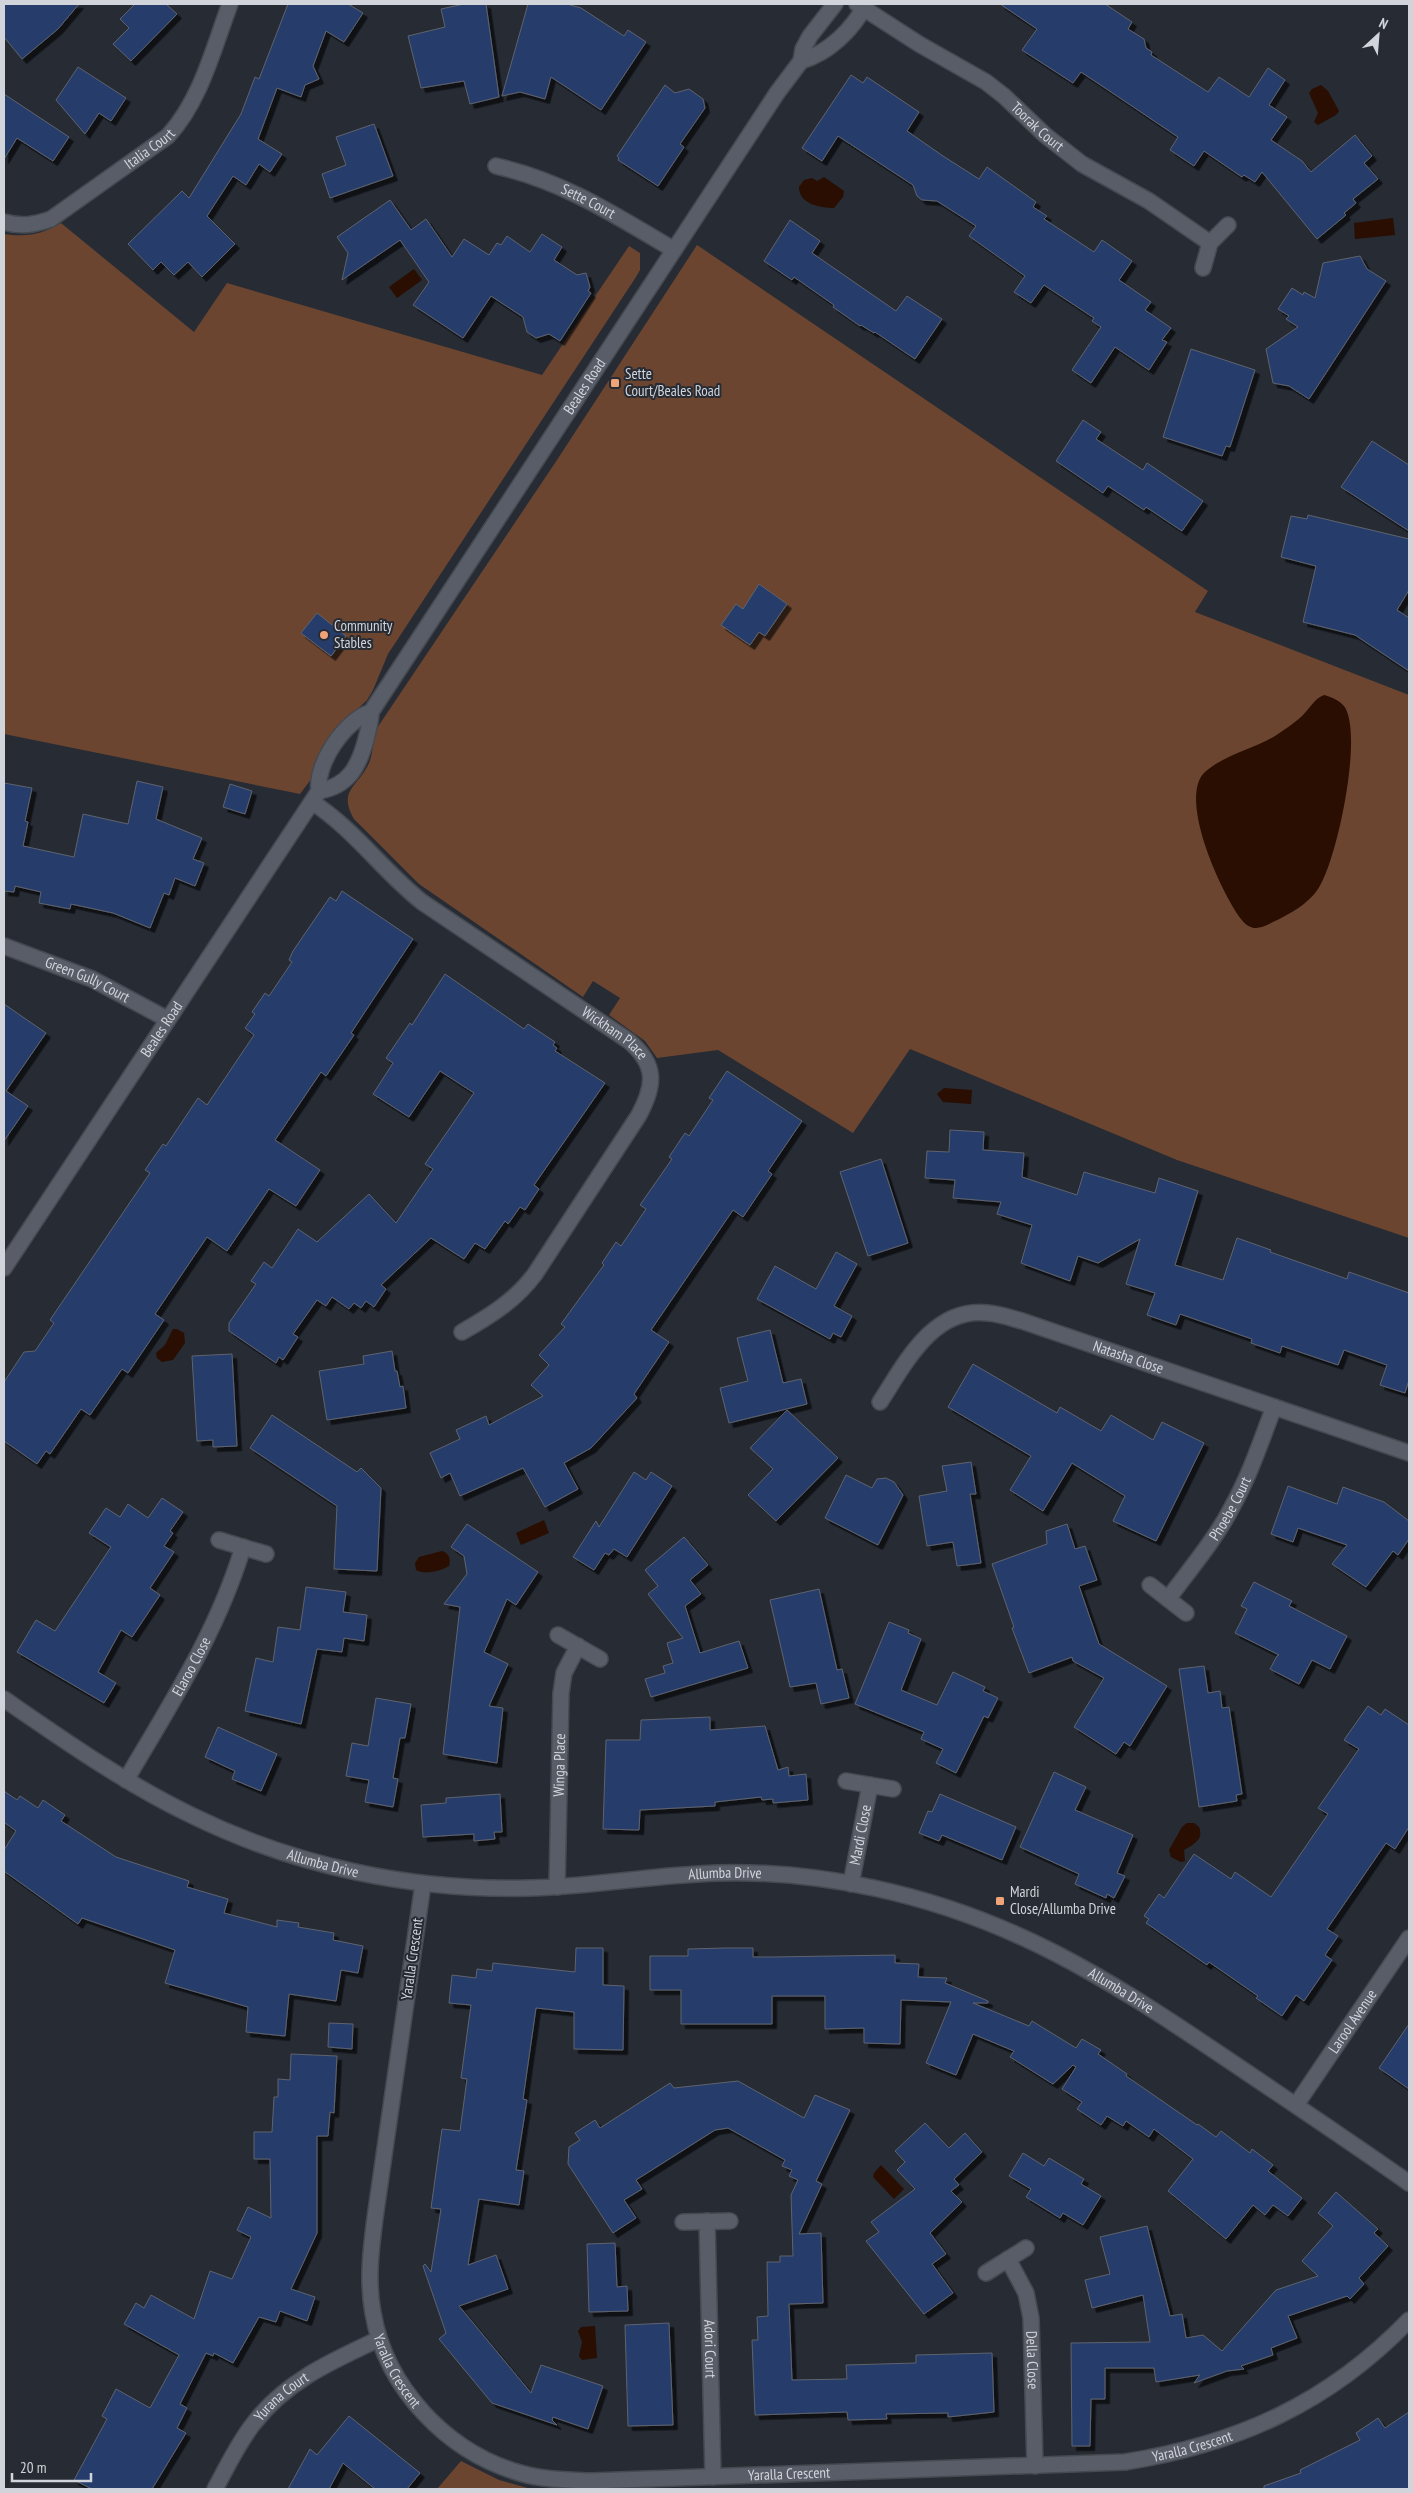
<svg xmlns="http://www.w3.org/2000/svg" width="1413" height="2493" font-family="'PT Sans Narrow',sans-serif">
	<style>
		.green { fill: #6b4530 }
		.water { fill: #290e01 }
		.building { fill: #273c6c; stroke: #5e636d; filter: url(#shadow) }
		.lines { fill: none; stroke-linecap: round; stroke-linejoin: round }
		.street-casing { stroke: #454950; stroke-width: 18 }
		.street { stroke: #585d67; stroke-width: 15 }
		.poi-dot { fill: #efa378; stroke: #262b34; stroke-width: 2 }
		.labels { text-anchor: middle; stroke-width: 4; stroke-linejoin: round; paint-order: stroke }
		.street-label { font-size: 15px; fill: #d1d4da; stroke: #262b34 }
		.poi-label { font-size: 15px; fill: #d1d4da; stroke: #262b34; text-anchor: start }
	</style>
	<defs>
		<filter id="shadow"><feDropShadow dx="4.5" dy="4.5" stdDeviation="0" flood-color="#0009"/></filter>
	</defs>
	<rect width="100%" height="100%" fill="#262b34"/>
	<path class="green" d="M61 223 194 332 227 283 542 375 629 246 640 253V270L636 277 388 654 373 690 367 700 333 733 315 774 300 794 4 734V234C26 237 41 235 61 223Z
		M697 245 1208 591 1195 612 1409 695V1238L1177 1160 910 1049 853 1133 718 1050 657 1058 645 1041 609 1015 620 998 593 981 583 997 419 884 354 819C337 790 359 786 369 763 374 752 372 739 377 728L555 463Z
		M461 2461 499 2480 531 2489H437Z"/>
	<path class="water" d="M1321 85 1328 91 1339 111 1336 115 1318 125 1314 122 1318 113 1309 93 1312 89Z
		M824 177 844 191 843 197 834 208C820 208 799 204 799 187L804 180 812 178 817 181Z
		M1393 218 1395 235 1355 239 1354 223Z
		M414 269 422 280 397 298 389 287Z
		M1324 695C1331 697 1339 700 1344 706 1364 733 1337 861 1318 889 1308 904 1290 914 1273 922 1260 929 1251 932 1241 919 1222 894 1177 798 1205 772 1224 755 1253 749 1275 736 1284 730 1295 723 1303 715 1310 708 1314 699 1324 695Z
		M944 1088 972 1090 971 1104 943 1102 937 1094Z
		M173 1329H177L184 1333 185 1343 173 1360 162 1362 157 1358 156 1353 165 1345Z
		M544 1520 549 1533 521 1545 516 1533Z
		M442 1551C449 1553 451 1559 449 1566 441 1571 424 1575 416 1570L415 1563 419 1557Z
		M1187 1823H1194L1199 1827C1204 1840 1194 1844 1184 1850L1185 1861 1181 1862 1171 1857 1169 1850 1182 1827Z
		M881 2165 904 2189 894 2199 873 2177 874 2173Z
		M595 2326 597 2358 582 2360 579 2356 582 2342 578 2331 581 2327Z"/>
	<path class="building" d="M4 4H79L58 29 22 59 4 37Z
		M135 4H166L177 14 131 61 113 44 129 28 120 19Z
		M288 4H348L363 13 344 42 326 31 313 66 319 79 305 85 301 97 277 88 258 139 282 154 270 172 259 164 246 185 233 176 207 216 235 244 202 277 188 262 174 275 161 262 153 270 128 244 182 191 189 198 241 114 255 77 259 79Z
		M464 4H486L499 97 470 104 464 81 421 88 408 36 445 27 441 9Z
		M528 4H567L581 8 624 36 628 30 646 42 601 110 551 77 545 99 520 92 502 96Z
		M1000 4H1105L1132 22 1128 29 1144 39 1146 48 1152 52 1151 55 1208 92 1219 77 1249 97 1268 68 1285 80 1269 105 1287 117 1271 140 1302 161 1311 172 1355 135 1372 156 1364 163 1378 179 1353 199 1356 203 1344 213 1346 215 1317 239 1262 172 1255 182 1244 175 1242 177 1204 151 1194 166 1170 150 1178 137 1114 94 1081 72 1073 83 1022 50 1037 29Z
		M78 67 126 98 111 121 99 113 85 134 56 100Z
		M851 75 863 83 867 77 919 112 907 131 943 156 979 179 987 167 1036 202 1033 207 1047 216 1044 219 1094 252 1102 240 1132 261 1119 280 1151 302 1145 310 1171 328 1162 340 1167 342 1149 370 1115 347 1091 383 1072 370 1101 327 1092 321 1094 318 1044 285 1031 303 1014 292 1025 276 969 236 976 226 937 201 922 200 917 196 913 185 838 136 822 161 802 148Z
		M665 85 675 93 689 89 703 99 705 108 680 144 684 147 658 186 618 160 619 158 617 156Z
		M4 94 69 137 53 161 17 138 4 159Z
		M374 124 393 176 330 198 322 174 346 165 336 137Z
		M390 200 411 230 426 219 452 257 464 239 489 255 497 243 501 245 507 236 530 252 542 234 562 247 554 260 577 275 586 273 590 287 588 291 591 293 560 341 549 334 536 338 527 332 523 317 491 296 463 338 413 305 429 282 400 240 342 280 348 253 337 237Z
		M790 220 820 241 812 253 896 311 907 296 942 319 915 359 875 332 874 333 861 325 860 326 833 307 834 305 794 277 792 280 764 261Z
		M1360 256 1367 269 1386 281 1309 399 1289 386 1273 383 1266 349 1298 327 1286 319 1289 316 1278 309 1292 288 1303 295 1304 292 1315 298 1323 263Z
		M1191 349 1255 370 1230 447 1226 446 1222 456 1163 437Z
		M1083 420 1101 432 1096 439 1143 470 1147 463 1203 501 1182 531 1146 507 1144 510 1108 486 1103 493 1056 461Z
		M1372 441 1409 465V531L1341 487Z
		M1308 515 1409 539V590L1397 610 1409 618V671L1355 635 1303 622 1316 566 1281 557 1291 516 1307 519Z
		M759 584 787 604 765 636 759 632 750 645 721 625 736 604 743 609Z
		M317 613 346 636 331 656 301 633Z
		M137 781 163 787 156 819 202 838 193 859 204 863 195 886 175 878 169 895 164 893 150 928 113 913 71 904 70 909 39 903 41 892 15 886 14 892 4 891V783L32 788 25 821 28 822 23 846 74 857 83 814 128 824Z
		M230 784 252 791 245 814 223 807Z
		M342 891 413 939 351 1033 354 1035 326 1076 321 1072 275 1140 320 1170 296 1206 269 1189 227 1251 207 1237 155 1314 164 1320 128 1373 122 1369 90 1415 81 1409 50 1454 46 1451 37 1464 4 1441V1382L24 1352 35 1351 54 1323 50 1320 150 1173 145 1170 163 1144 166 1146 198 1098 207 1105 254 1035 245 1028 255 1014 252 1012 265 993 269 996 292 962 289 960 293 951 330 897 336 901Z
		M445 974 524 1029 528 1024 555 1042 553 1045 557 1048 555 1051 605 1083 534 1185 539 1189 525 1210 520 1207 508 1224 505 1221 485 1249 475 1243 464 1259 431 1238 381 1285 386 1289 374 1307 366 1301 361 1308 354 1303 349 1309 332 1297 326 1306 317 1300 293 1334 298 1337 283 1360 279 1357 276 1363 229 1331V1323L256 1284 251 1281 264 1262 272 1268 298 1229 317 1242 369 1194 396 1223 433 1169 425 1164 474 1093 440 1071 409 1117 373 1094 393 1063 386 1058 410 1023 412 1025Z
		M4 1004 46 1033 6 1091 28 1106 4 1141Z
		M727 1071 802 1121 768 1171 772 1174 743 1217 733 1210 651 1330 669 1342 634 1394 637 1398 591 1448 564 1463 578 1489 545 1507 523 1468 460 1496 450 1473 441 1478 430 1453 460 1439 456 1430 486 1416 489 1425 543 1396 531 1385 549 1365 539 1355 565 1327 561 1324 604 1265 602 1263 616 1242 621 1246 646 1209 640 1205 672 1159 669 1157 685 1133 689 1136 713 1100 709 1098Z
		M950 1130 984 1132 983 1150 1024 1153 1022 1177 1077 1195 1084 1172 1155 1193 1159 1178 1198 1191 1175 1265 1223 1280 1237 1238 1271 1250 1270 1252 1347 1279 1349 1272 1409 1293V1380L1405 1393 1380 1385 1387 1365 1344 1350 1338 1365 1282 1346 1280 1353 1251 1343 1252 1339 1180 1314 1176 1325 1147 1315 1155 1293 1126 1284 1140 1239 1098 1263 1078 1256 1070 1281 1021 1263 1032 1225 997 1214 1001 1202 953 1198 955 1180 925 1178 927 1151 949 1152Z
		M881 1159 908 1243 868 1256 840 1172Z
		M836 1252 857 1264 834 1306 852 1316 841 1337 833 1333 830 1339 757 1299 775 1266 816 1289Z
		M770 1330 783 1383 801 1379 807 1404 729 1423 720 1388 748 1381 737 1338Z
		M392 1351 395 1371H397L400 1387 403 1386 406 1408 327 1420 319 1371 364 1364 363 1356Z
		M232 1354 237 1446 213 1447V1440L197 1441 192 1356Z
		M973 1364 1057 1413 1060 1407 1101 1431 1111 1415 1153 1440 1162 1422 1204 1443 1156 1541 1113 1521 1125 1496 1072 1463 1043 1511 1010 1490 1031 1456 948 1407Z
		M787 1410 838 1458 776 1521 748 1495 773 1469 750 1448Z
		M272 1415 357 1472 361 1468 381 1488 377 1571 334 1569 337 1506 250 1448Z
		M971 1462 976 1494H970L981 1563 957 1566 953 1542 927 1546 919 1496 947 1491 942 1466Z
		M634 1472 646 1480 651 1472 672 1486 627 1557 614 1549 609 1555 605 1553 594 1570 573 1557 596 1521 599 1527Z
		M846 1475 872 1488 877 1479 886 1478 894 1482 903 1495 878 1545 825 1518Z
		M1288 1486 1337 1504 1343 1487 1384 1502 1409 1521V1539L1398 1555 1393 1551 1366 1587 1332 1564 1347 1545 1298 1528 1293 1542 1271 1534Z
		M162 1498 183 1512 170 1531 173 1533 164 1546 174 1552 150 1588 160 1595 132 1637 121 1630 98 1672 116 1683 104 1703 17 1652 36 1620 55 1631 111 1547 89 1533 106 1508 120 1517 128 1504 148 1518Z
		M467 1524 538 1572 516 1605 507 1599 484 1652 508 1664 489 1706 503 1708 497 1763 443 1754 460 1607 444 1604 467 1574 464 1556 451 1547Z
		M1067 1524 1075 1549 1085 1546 1097 1580 1079 1586 1099 1644 1167 1686 1130 1746 1124 1742 1116 1754 1074 1727 1104 1678 1073 1661 1072 1657 1029 1673 1012 1628 1014 1627 992 1564 1047 1544 1046 1531Z
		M684 1537 708 1565 690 1580 701 1594 685 1606 700 1653 739 1641 748 1668 651 1697 645 1679 665 1673 663 1666 673 1663 667 1643 683 1638 648 1594 658 1586 645 1570Z
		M1254 1582 1292 1601 1289 1606 1347 1636 1330 1669 1312 1660 1299 1684 1270 1669 1277 1656 1279 1655 1235 1633 1247 1609 1241 1606Z
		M306 1587 346 1592 343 1612 367 1615 364 1641 344 1638 342 1652 317 1649 301 1724 245 1711 256 1658 273 1662 278 1627 300 1630Z
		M819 1589 837 1670 842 1669 849 1698 821 1704 816 1683 790 1687 770 1600Z
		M889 1622 909 1630 908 1633 921 1639 901 1690 937 1705 953 1672 985 1687 983 1691 998 1698 988 1718 984 1716 956 1773 936 1763 943 1749 921 1739 924 1732 855 1704Z
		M1204 1666 1208 1693 1220 1691 1222 1708 1229 1707 1242 1794 1236 1795 1237 1801 1199 1807 1179 1669Z
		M376 1698 411 1704 405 1738H400L393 1778 398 1779 393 1807 365 1802 369 1780 346 1776 352 1743 368 1746Z
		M1368 1706 1381 1715 1385 1709 1409 1725V1827L1395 1849 1386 1843 1327 1929 1338 1936 1325 1955 1332 1960 1304 2001 1296 1995 1282 2016 1256 1998 1258 1996 1209 1962 1207 1965 1146 1923 1149 1919 1144 1916 1159 1894 1164 1898 1194 1854 1231 1879 1235 1872 1271 1897 1328 1814 1318 1808 1359 1749 1344 1740Z
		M710 1717V1730L765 1726 778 1770 788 1767 789 1776 806 1774 808 1800 773 1803V1799L762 1800 761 1797 715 1802V1806L640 1810 639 1830 603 1829 606 1740H640L641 1720Z
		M218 1727 277 1754 261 1791 232 1779 235 1771 205 1757Z
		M1054 1772 1086 1787 1075 1810 1133 1835 1117 1873 1125 1876 1114 1898 1107 1894 1106 1898 1075 1884 1079 1874 1020 1847Z
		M4 1791 17 1800 20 1796 38 1808 43 1800 65 1815 61 1821 116 1857 189 1881 187 1887 228 1899 224 1913 277 1927V1920L299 1923 298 1927 334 1933 333 1940 363 1946 358 1973 341 1970 336 2001 289 1994 285 2036 246 2032 248 2007 165 1983 175 1950 82 1918 78 1924 4 1871V1850L16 1831 4 1822Z
		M500 1794 502 1832H494L495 1839 474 1841V1834L423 1837 421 1805 446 1803V1798Z
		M940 1794 1016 1827 1002 1860 942 1835 939 1841 919 1833 928 1811 932 1812Z
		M576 1948H603V1985L624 1986 623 2050 574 2049V2012L536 2008 523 2099 527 2100 516 2170 524 2171 519 2205 479 2199 468 2265 496 2255 508 2289 459 2306 531 2393 541 2365 603 2386 588 2429 553 2417 552 2420 557 2425 492 2403 439 2339 446 2333 423 2266 425 2264 431 2272 441 2209 431 2208 442 2129 460 2131 467 2079 461 2078 471 2005 449 2003 452 1975 476 1978 477 1969 492 1971 493 1963 575 1972Z
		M724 1948H753V1957H772L895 1955V1963L919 1964 918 1977 947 1978 945 1983 988 2001V2003H973L1029 2026 1032 2021 1076 2048 1082 2039 1101 2050 1098 2054 1127 2074 1126 2076 1197 2125 1198 2124 1216 2137 1221 2131 1250 2153 1252 2149 1273 2165 1268 2171 1302 2198 1288 2216 1273 2205 1265 2215 1253 2205 1226 2239 1168 2191 1193 2159 1154 2129 1149 2137 1126 2121 1123 2126 1107 2116 1101 2125 1077 2109 1082 2102 1062 2089 1076 2067 1073 2065 1053 2084 1010 2057 1014 2051 973 2034 956 2075 926 2063 951 2002 901 2000 900 2044 864 2043V2028L825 2029V1996H772V2024H681V1990H650V1956H688V1949Z
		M329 2023 353 2024 352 2049 328 2047Z
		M1409 2024V2089L1379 2068Z
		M291 2054 337 2056 334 2113 330 2112 328 2136H317V2233L291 2289 315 2297 307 2321 280 2311 276 2322 259 2317 233 2363 214 2353 213 2356 206 2353 180 2404 187 2408 177 2428 186 2433 152 2489H92L74 2480 107 2419 102 2416 116 2389 150 2408 179 2355 124 2324 136 2303 144 2308 151 2295 194 2319 210 2271 232 2279 251 2237 237 2230 248 2207 271 2218 270 2159H254V2132H272L274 2097H278V2079L290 2080Z
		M738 2081 804 2118 815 2095 850 2110 816 2181 822 2184 799 2234 821 2233 823 2303 789 2304 792 2380 847 2379 846 2365 916 2363V2355L992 2353 994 2412 948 2417V2413L886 2414 887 2419 848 2420 847 2412 755 2415 752 2340H758L757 2317 768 2316 767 2262H780V2256H793L791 2195 798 2180 789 2176 792 2170 782 2166 785 2160 728 2128 715 2130 636 2180 642 2189 624 2200 636 2218 613 2233 568 2164 569 2147 580 2140 575 2133 595 2120 600 2128 670 2083 674 2088Z
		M925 2123 949 2148 965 2133 982 2152 954 2179 959 2185 951 2191 962 2202 930 2233 946 2254 932 2264 953 2293 924 2314 866 2241 879 2232 871 2222 915 2189 897 2170 905 2162 895 2151Z
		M1023 2153 1044 2166 1049 2158 1084 2179 1081 2184 1101 2196 1083 2225 1063 2213 1060 2218 1026 2197 1031 2189 1009 2176Z
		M1336 2192 1378 2229 1374 2233 1388 2246 1359 2278 1364 2284 1350 2299 1347 2296 1288 2316 1297 2338 1271 2348 1273 2355 1241 2366 1244 2369 1227 2371 1194 2383 1200 2375 1156 2382 1154 2368H1105V2399H1091L1090 2446H1072L1071 2343 1150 2342 1143 2295 1092 2308 1085 2280 1110 2274 1100 2237 1147 2226 1170 2316 1182 2314 1186 2338 1203 2335 1222 2351 1276 2290 1318 2276 1302 2261 1333 2226 1318 2213Z
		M615 2243 617 2287 627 2286 628 2311 589 2312 587 2244Z
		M669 2323 673 2425 628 2426 625 2325Z
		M1409 2412V2489H1264V2486L1301 2473 1300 2470 1360 2440 1356 2433 1378 2418 1385 2428Z
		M349 2416 420 2473 407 2489H375L343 2463 329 2489H288L310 2449 317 2455Z"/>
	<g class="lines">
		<g class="street-casing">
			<g id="street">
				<path id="s1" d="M857 4 919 44 986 82 1004 96 1045 135 1082 164 1149 201 1210 243"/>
				<path d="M801 61C829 53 853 29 866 4"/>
				<path id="s2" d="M496 166C563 181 615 215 674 250"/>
				<path id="s3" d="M4 222C21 227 34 225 51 219L168 136C201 100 213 49 230 4"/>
				<path d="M1203 268 1210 243 1228 225"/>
				<path id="s4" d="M319 791C349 786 359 766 366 739 368 730 371 722 371 712L777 93 801 61 803 49 810 36 835 4"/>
				<path id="s5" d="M312 802C354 829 383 871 422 902L629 1041C657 1065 655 1085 639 1115L535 1274C516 1300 490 1316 462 1332"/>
				<path id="s6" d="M4 946 92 979 167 1019"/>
				<path id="s7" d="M4 1268 319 791C315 764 345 720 371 712"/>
				<path id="s8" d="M880 1402C905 1364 933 1306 988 1313 1000 1314 1011 1318 1022 1321L1409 1453"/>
				<path d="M219 1540 266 1554"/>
				<path d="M1150 1585 1186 1613"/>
				<path id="s9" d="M1168 1599C1190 1569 1215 1540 1232 1507 1250 1475 1261 1441 1274 1407"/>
				<path d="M558 1635 600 1659"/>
				<path id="s10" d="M4 1699C65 1741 126 1784 193 1816 297 1867 414 1891 529 1888 586 1887 641 1877 698 1874 756 1870 817 1876 874 1888 1010 1917 1105 1977 1218 2053 1282 2096 1346 2139 1409 2183"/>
				<path id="s11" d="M126 1780C170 1705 218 1631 243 1547"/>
				<path d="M846 1781 893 1789"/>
				<path id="s12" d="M423 1884 375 2218C371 2249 367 2281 373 2313 386 2388 447 2452 520 2473 543 2480 568 2480 592 2481L1125 2462C1238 2444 1329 2403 1409 2320"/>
				<path id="s13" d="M851 1884 870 1785"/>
				<path id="s14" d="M557 1887 561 1693 564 1673 578 1646"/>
				<path id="s15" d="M1296 2105 1409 1938"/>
				<path id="s16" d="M707 2221 713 2477"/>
				<path d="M683 2222 730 2221"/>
				<path id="s17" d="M1008 2259 1026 2293 1031 2318 1035 2466"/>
				<path d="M986 2273 1026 2248"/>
				<path id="s18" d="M215 2489C227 2467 238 2443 254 2423 286 2381 332 2361 379 2339"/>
			</g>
		</g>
		<use href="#street" class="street"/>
	</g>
	<g class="poi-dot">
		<rect x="610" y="378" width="10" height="10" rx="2.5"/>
		<circle cx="324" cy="635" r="5"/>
		<rect x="995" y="1896" width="10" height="10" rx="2.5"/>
	</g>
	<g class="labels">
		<g class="street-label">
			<text dy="5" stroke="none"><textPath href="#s1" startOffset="219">Toorak Court</textPath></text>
			<text dy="5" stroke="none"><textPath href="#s3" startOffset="169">Italia Court</textPath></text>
			<text dy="5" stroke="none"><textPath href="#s2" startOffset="99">Sette Court</textPath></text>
			<text dy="5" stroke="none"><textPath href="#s4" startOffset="492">Beales Road</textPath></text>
			<text dy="5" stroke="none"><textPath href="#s6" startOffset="90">Green Gully Court</textPath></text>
			<text dy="5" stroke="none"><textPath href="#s7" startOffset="286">Beales Road</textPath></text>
			<text dy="5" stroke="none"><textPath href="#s5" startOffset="382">Wickham Place</textPath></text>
			<text dy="5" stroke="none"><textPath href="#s8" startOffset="296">Natasha Close</textPath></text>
			<text dy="5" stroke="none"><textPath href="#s9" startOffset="110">Phoebe Court</textPath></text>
			<text dy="5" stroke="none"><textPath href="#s11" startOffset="131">Elaroo Close</textPath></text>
			<text dy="5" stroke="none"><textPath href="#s14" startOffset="122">Winga Place</textPath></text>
			<text dy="5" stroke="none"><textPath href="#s13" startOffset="50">Mardi Close</textPath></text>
			<text dy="5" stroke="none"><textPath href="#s10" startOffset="361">Allumba Drive</textPath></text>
			<text dy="5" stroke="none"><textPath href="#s10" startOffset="766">Allumba Drive</textPath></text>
			<text transform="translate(412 1959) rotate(-82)" y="5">Yaralla Crescent</text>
			<text dy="5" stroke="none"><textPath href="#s10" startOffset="1185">Allumba Drive</textPath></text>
			<text dy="5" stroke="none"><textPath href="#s15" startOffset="101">Larool Avenue</textPath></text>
			<text dy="5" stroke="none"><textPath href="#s16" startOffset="128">Adori Court</textPath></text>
			<text dy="5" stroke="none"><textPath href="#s17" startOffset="106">Della Close</textPath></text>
			<text dy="5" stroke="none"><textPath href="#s12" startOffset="496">Yaralla Crescent</textPath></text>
			<text dy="5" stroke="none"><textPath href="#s18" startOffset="115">Yurana Court</textPath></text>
			<text dy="5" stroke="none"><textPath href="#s12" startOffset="1336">Yaralla Crescent</textPath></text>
			<text dy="5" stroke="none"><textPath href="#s12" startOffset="931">Yaralla Crescent</textPath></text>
		</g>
		<g class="poi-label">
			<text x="625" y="379">Sette<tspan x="625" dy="17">Court/Beales Road</tspan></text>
			<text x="334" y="631">Community<tspan x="334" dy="17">Stables</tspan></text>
			<text x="1010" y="1897">Mardi<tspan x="1010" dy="17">Close/Allumba Drive</tspan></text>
		</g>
	</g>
	<rect width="1413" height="2493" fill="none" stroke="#d1d4da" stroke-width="10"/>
	<g transform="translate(1378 35) rotate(26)" stroke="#262b34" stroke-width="4" paint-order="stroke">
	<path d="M0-4L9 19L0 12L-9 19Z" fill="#d1d4da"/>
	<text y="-8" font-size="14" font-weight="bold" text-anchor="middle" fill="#d1d4da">N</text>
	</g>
	<path d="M12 2473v8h79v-8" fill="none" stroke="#d1d4da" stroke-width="2.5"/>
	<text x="20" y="2473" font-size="15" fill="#d1d4da" stroke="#262b34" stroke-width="4" paint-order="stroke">20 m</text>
</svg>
